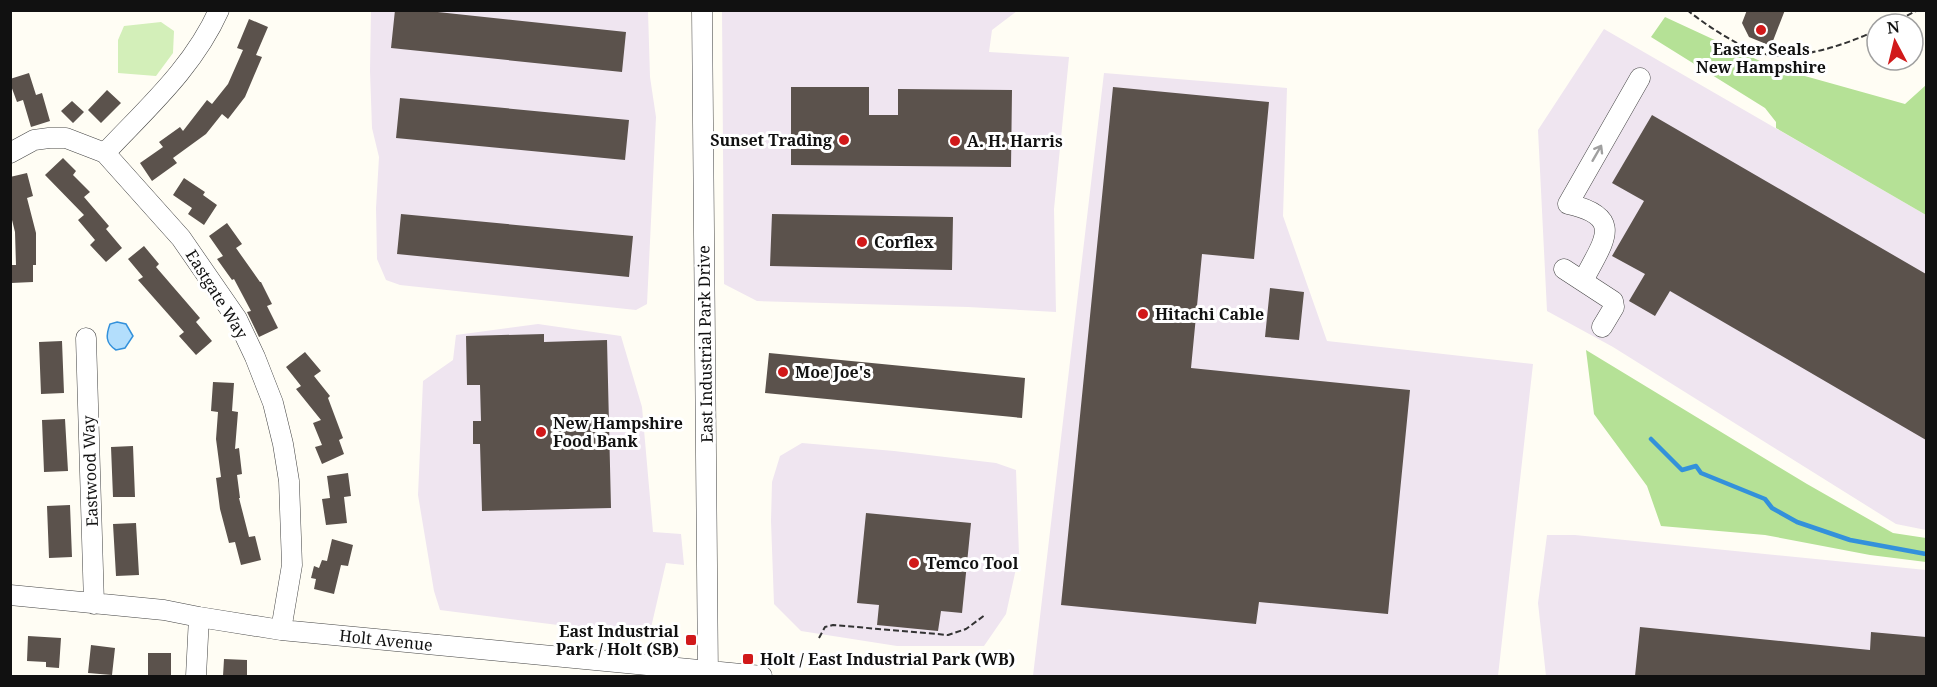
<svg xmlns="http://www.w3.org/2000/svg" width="1937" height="687" font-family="'Noto Serif',serif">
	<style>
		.industrial { fill: #efe5f0 }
		.green { fill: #d3efb9 }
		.forest { fill: #b5e196 }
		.water { fill: #b3defc; stroke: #3391db; stroke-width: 1.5 }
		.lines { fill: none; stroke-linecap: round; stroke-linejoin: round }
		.stream { stroke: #3391db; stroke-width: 4.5 }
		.building { fill: #5b524c }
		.minor-casing { stroke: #444; stroke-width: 21 }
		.path { stroke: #333; stroke-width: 2; stroke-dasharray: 6 3; stroke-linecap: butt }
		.minor { stroke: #fff; stroke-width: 20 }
		.oneway { stroke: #a0a0a0 }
		.poi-dot { fill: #d1191a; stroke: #fff; stroke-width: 2 }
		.labels { text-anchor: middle; stroke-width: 6; stroke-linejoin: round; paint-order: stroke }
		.poi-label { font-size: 16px; font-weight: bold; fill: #111; stroke: #fff; text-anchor: start }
		.street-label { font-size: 16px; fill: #111; stroke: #fff }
	</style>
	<rect width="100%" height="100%" fill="#fffdf4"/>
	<path class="industrial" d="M371 11H648L650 77 656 117 647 304 636 310 400 285 386 280 377 259 376 208 379 157 372 128 370 71Z
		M722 11H1017L992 30 989 52 1069 57 1054 209 1056 312 968 307 757 301 724 284Z
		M1604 29 1926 215V530L1896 524 1613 347 1547 311 1538 130Z
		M1104 73 1287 88 1283 216 1327 341 1533 364 1498 676H1033Z
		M538 324 621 336 642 407 653 532 681 534 684 565 666 563 650 632 558 625 440 610 434 591 418 495 423 381 453 360 456 335Z
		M802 443 894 451 996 463 1016 470 1019 555 1006 614 984 646H897L801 631 774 604 771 521 772 482 780 456Z
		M1547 535H1575L1926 570V676H1546L1538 603Z"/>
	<path class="green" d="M161 22 174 31 173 53 156 76 118 73V40L124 26Z"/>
	<path class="forest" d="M1665 17 1773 67 1905 104 1926 85V215L1776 128V122L1765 108 1651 37Z
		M1586 350 1807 484 1893 533 1926 538V562L1870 555 1765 535 1661 526 1647 486 1594 414Z"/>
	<path class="water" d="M117 322 126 324 133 336 125 348 116 350C105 343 106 335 110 324Z"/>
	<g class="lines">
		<path class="stream" d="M1651 439 1682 470 1696 466 1701 473 1765 499 1772 508 1797 522 1850 540 1926 554"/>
	</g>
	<path class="building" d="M395 10H419L626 32 622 72 391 48Z
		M1747 10H1785L1771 46 1749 37 1742 23Z
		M249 19 268 27 256 55 262 57 245 97 228 119 222 114 206 134 173 158 177 163 152 181 140 163 163 147 159 142 180 127 183 131 207 100 212 104 228 84 243 50 237 48Z
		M29 73 36 95 42 93 50 121 31 127 23 100 17 102 10 83V79Z
		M791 87H869V115H898V89L1012 90 1011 167 791 165Z
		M1113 87 1269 102 1254 259 1202 254 1191 368 1410 390 1388 614 1259 602 1256 624 1061 605Z
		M107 90 121 103 101 123 88 110Z
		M400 98 629 120 625 160 396 138Z
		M72 101 84 112 73 123 61 111Z
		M1652 115 1926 274V440L1670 291 1655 316 1629 301 1645 274 1612 256 1644 201 1612 183Z
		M63 158 76 171 73 175 90 192 84 197 109 226 106 229 122 248 106 262 90 245 95 240 78 220 84 215 45 175Z
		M27 173 33 196 27 198 36 233V265H33V282L11 283 10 265H16L15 232 10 212V177Z
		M184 178 205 192 203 195 217 205 204 225 188 214 192 208 173 195Z
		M401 214 633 236 629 277 397 254Z
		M772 214 953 217 952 270 770 266Z
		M227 223 242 244 236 248 260 282H261L272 304 267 306 278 328 259 337 247 312 251 311 234 279 232 280 217 259 223 256 209 236Z
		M144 246 159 264 156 267 200 318 196 322 212 341 196 355 179 336 184 332 138 280 143 277 128 259Z
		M1270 288 1304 292 1299 340 1265 337Z
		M544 334V342L607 340 611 508 482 511 480 444H473V421H481L480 385H467L466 336Z
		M62 341 64 393 41 394 39 342Z
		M305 352 321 371 314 376 330 396 328 398 343 438 339 440 344 454 322 464 315 447 322 445 313 423 321 420 296 389 301 386 286 367Z
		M769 353 1025 378 1022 418 765 393Z
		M213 382 234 383 232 411 238 412 235 449 239 448 242 474 237 475 240 498H239L249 537 255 536 261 560 241 565 235 542 229 543 220 509 216 478 221 477 216 439 218 412 211 411Z
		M65 419 68 471 44 472 42 420Z
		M133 446 135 497H113L111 447Z
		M348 473 351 496 344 497 347 523 326 525 322 499 330 498 327 476Z
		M70 505 72 557 49 558 47 506Z
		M866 513 971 523 962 613 941 611 938 631 877 625 879 605 857 603Z
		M136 523 139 575 116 576 113 524Z
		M332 539 353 545 348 566 341 565 334 594 314 589 316 579 311 578 314 566 319 568 322 560 327 561Z
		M1640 627 1870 650 1871 632 1926 637V676H1635Z
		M28 636 61 638 59 668 46 667V662L27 661Z
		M91 645 115 648 112 675 88 673Z
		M148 653H171V676H148Z
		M224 659 247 660V676H223Z"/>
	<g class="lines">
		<defs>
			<path id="minor" d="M702 10 708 676
				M10 153 34 140 49 138H66L105 153 181 238 237 319 255 357 273 403 283 444 289 481 292 565 281 630
				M105 153C147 108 193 68 219 10
				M1564 269 1613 301 1614 307 1602 327
				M1583 281C1602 243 1627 217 1568 204L1640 78
				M86 338 94 604
				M10 595 164 610 199 617 281 630 762 676
				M196 676 199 617"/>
		</defs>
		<use href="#minor" class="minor-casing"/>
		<path class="path" d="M1687 10C1706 25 1729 40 1751 50 1788 65 1843 46 1877 30
			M1891 24 1918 10
			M819 638 825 627 833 625 948 635 966 629 985 615"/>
		<use href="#minor" class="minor"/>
	</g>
	<defs><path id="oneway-shaft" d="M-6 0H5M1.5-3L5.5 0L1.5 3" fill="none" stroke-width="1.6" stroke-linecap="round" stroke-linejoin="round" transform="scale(1.5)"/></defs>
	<use class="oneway" href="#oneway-shaft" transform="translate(1597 153) rotate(-60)"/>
	<g class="poi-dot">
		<circle cx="1761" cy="30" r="6"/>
		<circle cx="844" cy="140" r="6"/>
		<circle cx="955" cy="141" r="6"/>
		<circle cx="862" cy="242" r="6"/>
		<circle cx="1143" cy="314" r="6"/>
		<circle cx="783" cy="372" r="6"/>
		<circle cx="541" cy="432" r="6"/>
		<circle cx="914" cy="563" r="6"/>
		<rect x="685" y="634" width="12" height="12" rx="3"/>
		<rect x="742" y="653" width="12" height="12" rx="3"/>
	</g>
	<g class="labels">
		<g class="poi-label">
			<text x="1761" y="55" text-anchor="middle">Easter Seals<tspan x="1761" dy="18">New Hampshire</tspan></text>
			<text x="832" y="146" text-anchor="end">Sunset Trading</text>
			<text x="967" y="147">A. H. Harris</text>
			<text x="874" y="248">Corflex</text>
			<text x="1155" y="320">Hitachi Cable</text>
			<text x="795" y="378">Moe Joe's</text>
			<text x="553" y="429">New Hampshire<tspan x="553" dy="18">Food Bank</tspan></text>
			<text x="926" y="569">Temco Tool</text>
			<text x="679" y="637" text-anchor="end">East Industrial<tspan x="679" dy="18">Park / Holt (SB)</tspan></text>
			<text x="760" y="665">Holt / East Industrial Park (WB)</text>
		</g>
		<g class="street-label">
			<text transform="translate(217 294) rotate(58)" y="6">Eastgate Way</text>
			<text transform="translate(705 344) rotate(-91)" y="6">East Industrial Park Drive</text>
			<text transform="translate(90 471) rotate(-92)" y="6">Eastwood Way</text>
			<text transform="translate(386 640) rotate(6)" y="6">Holt Avenue</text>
		</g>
	</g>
	<rect width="1937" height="687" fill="none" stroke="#111111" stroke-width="24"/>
	<g transform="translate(1895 42) rotate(353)"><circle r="28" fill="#ffffff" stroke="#a0a0a0" stroke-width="1.5"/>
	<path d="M0-4.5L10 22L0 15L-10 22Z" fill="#d1191a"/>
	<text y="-9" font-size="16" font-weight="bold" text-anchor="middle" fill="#111111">N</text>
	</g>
</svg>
